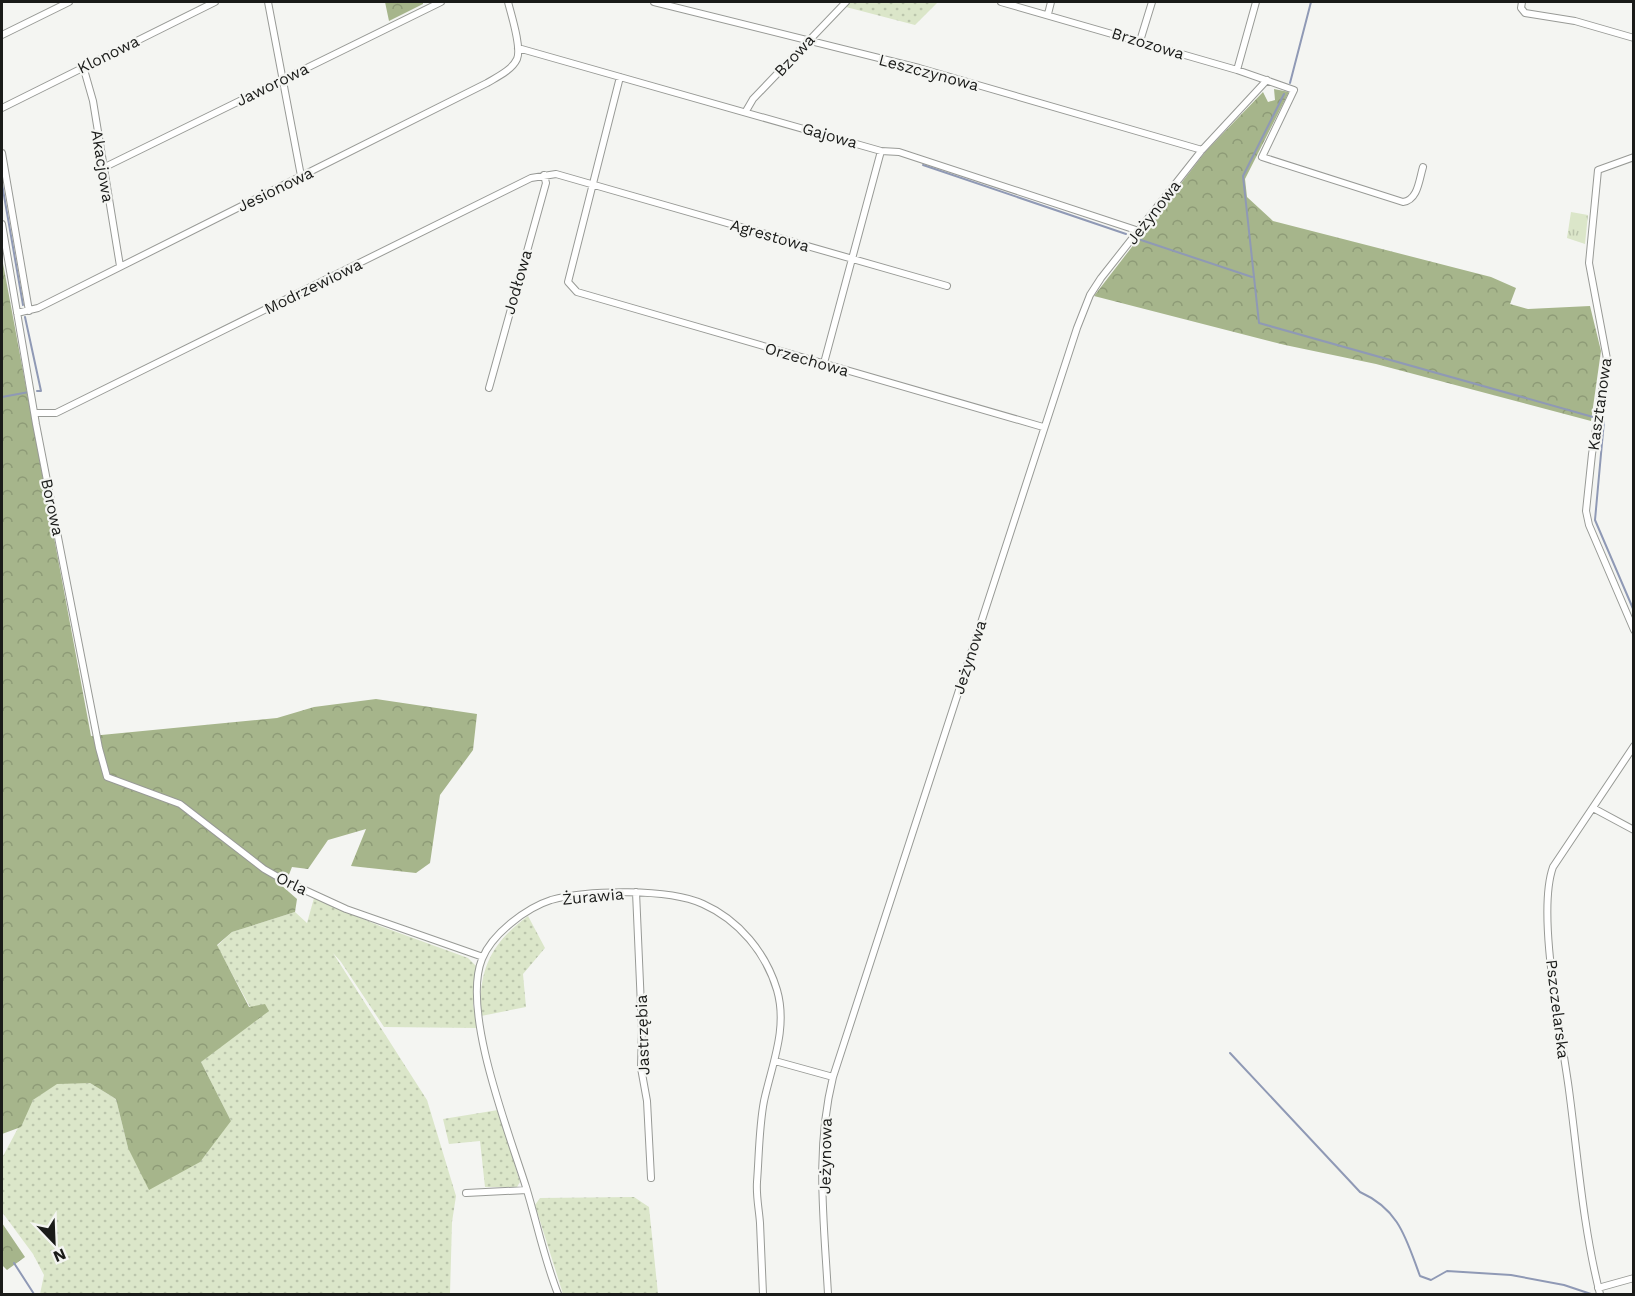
<svg xmlns="http://www.w3.org/2000/svg" width="1635" height="1296" font-family="'Work Sans',sans-serif">
	<style>
		.grass { fill: url(#grass-dots) }
		.forest { fill: url(#forest-crowns) }
		.park { fill: url(#park-tufts) }
		.lines { fill: none; stroke-linecap: round; stroke-linejoin: round }
		.stream { stroke: #8f99b5; stroke-width: 2 }
		.minor-casing { stroke: #989a96; stroke-width: 8 }
		.minor { stroke: #fff; stroke-width: 6 }
		.labels { text-anchor: middle; stroke-width: 4.5; stroke-linejoin: round; paint-order: stroke }
		.street-label { font-size: 16px; fill: #1a1b19; stroke: #f4f5f2 }
	</style>
	<defs>
		<pattern id="grass-dots" width="8" height="8" patternUnits="userSpaceOnUse" patternTransform="scale(1.5)"><rect width="8" height="8" fill="#dbe6c9"/><path d="M2 2h.1M6 6h.1" fill="none" stroke="#bbc5ac" stroke-width="1.8" stroke-linecap="round"/></pattern>
		<pattern id="forest-crowns" width="20" height="18" patternUnits="userSpaceOnUse" patternTransform="scale(1.5)"><rect width="20" height="18" fill="#a6b58b"/><path d="M2 6a3 3 0 1 1 6 0M12 15a3 3 0 1 1 6 0" fill="none" stroke="#8e9b77"/></pattern>
		<pattern id="park-tufts" width="24" height="20" patternUnits="userSpaceOnUse" patternTransform="scale(1.5)"><rect width="24" height="20" fill="#dbe6c9"/><path d="M3 7l-1-3M5 7V3M7 7l1-3M15 17l-1-3M17 17v-4M19 17l1-3" fill="none" stroke="#bbc5ac"/></pattern>
	</defs>
	<rect width="100%" height="100%" fill="#f4f5f2"/>
	<path class="grass" d="M851 2H938L915 25 846 7Z
		M314 898 380 926 468 958 476 966 473 1005 478 1028 384 1027 341 962 333 953 427 1100 456 1196 452 1222 450 1294H40L44 1275 33 1254 2 1212V1158L33 1100 57 1083H90L116 1099 128 1148 231 1121 201 1062 250 1007 217 946 232 932 295 912 307 923Z
		M528 916 545 948 523 974 526 1007 481 1016C478 970 491 943 528 916Z
		M498 1110 520 1182 517 1187H485L480 1141 449 1144 443 1119Z
		M634 1197 649 1207 658 1294H563L535 1205 540 1198Z"/>
	<path class="forest" d="M385 2H423V4L389 21Z
		M1274 89 1289 92 1245 179 1247 197 1273 221 1491 277 1516 288 1510 304 1528 309 1590 306 1601 351 1591 421 1376 364 1285 345 1094 296 1206 151 1263 92 1268 102 1275 100Z
		M2 258 91 736 277 718 314 707 376 699 477 714 473 750 440 795 430 863 416 873 351 866 366 829 328 840 308 869 292 867 288 877 273 878 297 899 295 912 232 932 217 945 249 1007 265 1004 269 1011 201 1062 231 1121 200 1162 149 1190 128 1148 116 1099 90 1083 57 1084 33 1100 21 1127 2 1134Z
		M2 1223 25 1257 7 1270 2 1265Z"/>
	<path class="park" d="M1571 212 1588 215 1585 244 1567 238Z"/>
	<g class="lines">
		<path class="stream" d="M1290 83 1311 2
			M1284 94 1243 176 1259 323 1593 417
			M923 165 1126 234
			M2 184 23 305
			M1141 240 1252 277
			M25 317 41 391H37
			M2 397 29 392
			M1604 421 1595 520 1634 611
			M1230 1053 1360 1192C1400 1210 1406 1239 1420 1276L1431 1280 1447 1271 1511 1275 1564 1285 1591 1294
			M14 1263 34 1294"/>
		<defs>
			<path id="minor" d="M268 2 301 176
				M654 2 919 68 1202 150
				M1001 2 1237 70 1294 90 1262 157 1403 202C1418 200 1419 180 1423 167
				M1522 2 1521 8 1525 13 1575 21 1634 38
				M1048 14 1051 2
				M2 35 69 2
				M1140 41 1152 2
				M518 48 881 151 899 152 1139 231
				M83 66 93 101 120 266
				M1237 70 1256 2
				M620 77 568 282 577 292 1043 427
				M2 108 215 2
				M746 111 753 99 846 2
				M2 153 29 311
				M1634 157 1598 170 1589 263 1607 359 1592 454 1586 511 1589 525 1634 630
				M103 168 441 2
				M2 224 36 424 99 748 107 777 180 804 264 869 285 881 346 909 483 957
				M17 313 38 308 487 83C497 77 512 70 517 59 522 48 511 14 508 2
				M824 363 881 151
				M489 388 546 183 544 175
				M35 413H56L531 178 556 174 947 286
				M1593 808 1634 830
				M636 892 642 1029 641 1068 647 1101 651 1178
				M775 1061 833 1077
				M466 1193 527 1190
				M1598 1288 1634 1278
				M558 1294C544 1259 537 1223 526 1187 509 1133 461 1011 482 959 492 934 526 908 551 900 588 890 668 888 703 904 739 920 766 953 777 990 788 1028 772 1064 764 1101 759 1127 759 1156 757 1182 756 1196 759 1209 760 1223 761 1247 762 1271 763 1294
				M828 1294C824 1221 815 1150 833 1077L1077 328 1090 295 1101 278 1202 150 1267 80
				M1600 1294C1583 1228 1578 1158 1569 1090 1562 1036 1536 915 1553 867L1634 746"/>
		</defs>
		<use href="#minor" class="minor-casing"/>
		<use href="#minor" class="minor"/>
	</g>
	<g class="labels">
		<g class="street-label">
			<text transform="translate(1148 43) rotate(17)" y="6">Brzozowa</text>
			<text transform="translate(108 54) rotate(-26)" y="6">Klonowa</text>
			<text transform="translate(794 55) rotate(-47)" y="6">Bzowa</text>
			<text transform="translate(929 72) rotate(15)" y="6">Leszczynowa</text>
			<text transform="translate(272 84) rotate(-26)" y="6">Jaworowa</text>
			<text transform="translate(830 135) rotate(16)" y="6">Gajowa</text>
			<text transform="translate(103 166) rotate(81)" y="6">Akacjowa</text>
			<text transform="translate(275 189) rotate(-26)" y="6">Jesionowa</text>
			<text transform="translate(1153 212) rotate(-52)" y="6">Jeżynowa</text>
			<text transform="translate(770 235) rotate(16)" y="6">Agrestowa</text>
			<text transform="translate(517 282) rotate(-74)" y="6">Jodłowa</text>
			<text transform="translate(313 286) rotate(-26)" y="6">Modrzewiowa</text>
			<text transform="translate(807 359) rotate(16)" y="6">Orzechowa</text>
			<text transform="translate(1599 404) rotate(-82)" y="6">Kasztanowa</text>
			<text transform="translate(53 507) rotate(78)" y="6">Borowa</text>
			<text transform="translate(969 657) rotate(-72)" y="6">Jeżynowa</text>
			<text transform="translate(292 883) rotate(26)" y="6">Orla</text>
			<text transform="translate(593 896) rotate(-5)" y="6">Żurawia</text>
			<text transform="translate(1558 1009) rotate(83)" y="6">Pszczelarska</text>
			<text transform="translate(642 1035) rotate(-92)" y="6">Jastrzębia</text>
			<text transform="translate(825 1156) rotate(-89)" y="6">Jeżynowa</text>
		</g>
	</g>
	<rect width="1635" height="1296" fill="none" stroke="#1a1b19" stroke-width="6"/>
	<g transform="translate(54 1242) rotate(157)" stroke="#f4f5f2" stroke-width="4.5" paint-order="stroke">
	<path d="M0-4.5L10 22L0 15L-10 22Z" fill="#1a1b19"/>
	<text y="-9" font-size="16" font-weight="bold" text-anchor="middle" fill="#1a1b19">N</text>
	</g>
</svg>
